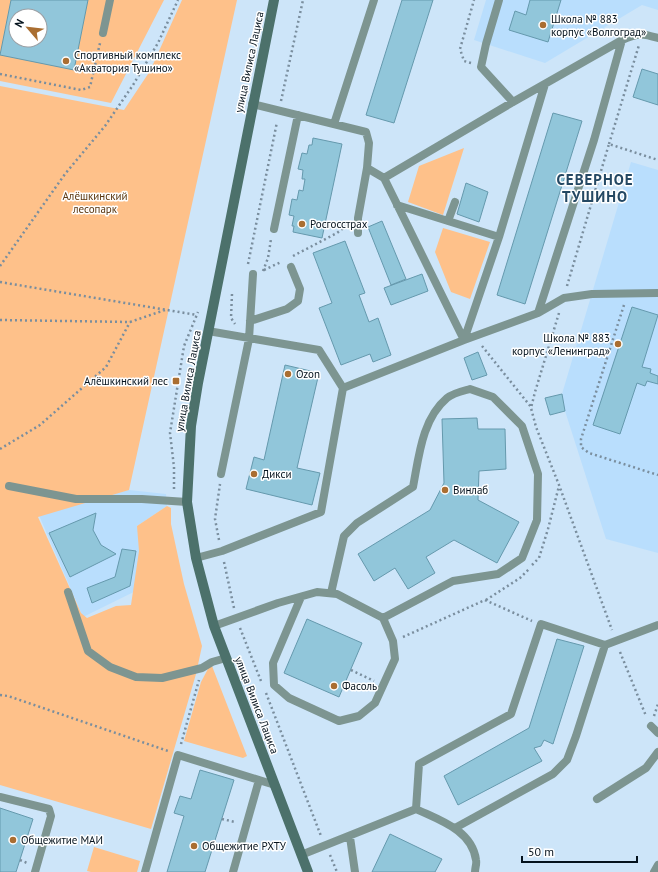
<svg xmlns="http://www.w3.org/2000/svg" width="658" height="872" font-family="'PT Sans',sans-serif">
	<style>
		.built { fill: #b9defd }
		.green { fill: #fec18a; fill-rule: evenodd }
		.building { fill: #91c6da; stroke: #6599ad; fill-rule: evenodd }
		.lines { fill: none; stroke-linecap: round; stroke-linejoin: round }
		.path { stroke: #7a8e9e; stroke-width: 2.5; stroke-dasharray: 2 3; stroke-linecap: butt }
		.service { stroke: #7d9591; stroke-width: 8 }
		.secondary { stroke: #4c716b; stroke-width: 10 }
		.poi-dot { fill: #aa6e31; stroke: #fff; stroke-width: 1.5 }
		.labels { text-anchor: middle; stroke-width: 3; stroke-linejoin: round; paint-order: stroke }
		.poi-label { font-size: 11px; fill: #04121d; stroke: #fff; text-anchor: start }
		.street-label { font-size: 11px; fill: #04121d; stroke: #fff }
		.park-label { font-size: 11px; fill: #5a360f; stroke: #fff }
		.district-label { font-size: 15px; font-weight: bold; letter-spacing: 1px; fill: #244863; stroke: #fff }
	</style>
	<rect width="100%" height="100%" fill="#cde5f9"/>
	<path class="built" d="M486 0H658V10L642 5 545 63 474 40Z
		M631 162 658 170V553L606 539 565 411 562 394Z
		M129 490 166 494 167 506 137 526 154 582 83 617 38 513Z"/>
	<path class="green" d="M0 0H164L111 103 0 81ZM16 16H40V40H16Z
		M182 0H237L129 490 38 517 81 613 87 618 116 606 131 605 139 551 137 526 167 506 171 508V524L184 584 202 646 196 674 151 829 0 785V86L124 110 150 71Z
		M464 148 443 215 408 202 419 166Z
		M443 228 490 242 470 299 451 292 435 252Z
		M212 666 247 756 243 758 184 741 201 682 209 667Z
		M94 847 140 861 137 872H91L87 871Z"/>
	<path class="building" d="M11 0H88L74 70 0 55ZM16 16H40V40H16Z
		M402 0H433L394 123 366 115Z
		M530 0H561L548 42 509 30 515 11 526 15Z
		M642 69 658 74V105L633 97Z
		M553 113 582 121 525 304 497 295Z
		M313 138 342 144 322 238 293 232 294 226H292L294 216 289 215 292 199 297 200 299 190 303 191 305 179H302L303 170 298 169 302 153 307 154 309 145H312Z
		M466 183 488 192 479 222 457 214Z
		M382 221 406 279 391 285 368 227Z
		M345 241 365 293 359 295 369 322 378 318 391 355 373 362 370 354 341 365 319 308 332 303 313 253Z
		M422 274 428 291 391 305 384 288Z
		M632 307 658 315 642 367 651 369 650 373 658 376V384L647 381 645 386 637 383 620 434 593 425Z
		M478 352 487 375 472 380 464 358Z
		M285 365 319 373 297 468 320 473 312 505 246 489 254 457 264 460Z
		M562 394 565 411 550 415 545 398Z
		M477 418 478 429H505L506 469 479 471 478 500 519 522 497 563 454 540 426 557 435 573 408 589 395 568 374 581 358 554 430 510 444 483 442 419Z
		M96 513 93 530 101 545 116 554 70 577 49 533Z
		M122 549 136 551 130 586 92 603 87 588 115 577Z
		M307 619 362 643 339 697 284 673Z
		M557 639 584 646 553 744 544 740 541 746 534 748 542 761 458 805 444 776 529 728Z
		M200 770 234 780 205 872H167L184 816 174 813 180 796 191 799Z
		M0 808 33 819 16 872H0Z
		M390 834 442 859 435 872H372Z"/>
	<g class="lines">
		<path class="path" d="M471 63 464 61 460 49 474 0
			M0 74 81 90 90 87 100 43
			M281 101 303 0
			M609 144 639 45
			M293 256 337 233 346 226
			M248 264 277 122
			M0 266 65 174 105 126 133 85 158 43 178 0
			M264 270 281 262
			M263 271 268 258 271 239
			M0 282 197 315
			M567 286 609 144 658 160
			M232 294 231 318 235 324
			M624 305 581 439V447L589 453 658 475
			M559 313 535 392 531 408 536 427 559 485 612 630
			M0 320 130 322 165 310
			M482 346 531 407
			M0 449 40 425 106 367 130 322
			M174 489V467L170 433 184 346 198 312
			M219 540 215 519 220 484
			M224 562 234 608
			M532 565 539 558 548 529 559 486
			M486 600 520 578 529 569
			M240 628 261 681
			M403 637 485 600 532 621
			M620 652 646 716
			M351 670 374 681
			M266 693 321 836
			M0 695 8 696 168 751
			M654 716 658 704
			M181 744 199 680
			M222 819 235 822
			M330 855 337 872
			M20 860 27 863"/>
		<path class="service" d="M499 0 486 44 481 67 513 102
			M103 33 110 0
			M252 104 366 132 369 143 367 168 384 178 513 102 622 40C638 33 641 33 658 38
			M334 124 374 0
			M384 178 464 340 538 313 594 140 622 40
			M397 205 499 237
			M448 221 455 202
			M274 229 298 115
			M358 233V218L367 168
			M538 313 564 298 592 294 658 293
			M250 321 287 309 298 301 300 289 291 267
			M208 331 319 350 343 388 464 340 499 237 545 84
			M221 474 249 339 253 274
			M9 486 76 499H142L187 502
			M196 558 222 551 321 512 343 388
			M68 592 88 651 110 667 136 677 162 678 202 668 212 662 226 658
			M331 593 344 536 357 523 413 487C419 456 422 419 447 398 453 393 463 391 470 389L493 397 522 426 538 474 537 520 522 558 498 574 453 581 383 618
			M214 626 278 603 317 592 337 594 383 618 393 641 395 659 375 703 359 716 339 721 289 698 274 685 273 663 301 597
			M651 726 658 733
			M0 797 49 809 51 816 35 872
			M597 799 646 768 658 752
			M416 809C439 820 472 830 476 860 477 863 475 868 475 872
			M455 828 553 774 567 760 576 736 605 645 658 625
			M350 837 355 872
			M301 855 416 809 419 764 511 714 541 624 605 645
			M145 872 178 755 275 785
			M233 872 259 780
			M654 872 658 865"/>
		<path class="secondary" d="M274 0 198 383 191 426 187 502 196 558 214 626 308 872"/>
	</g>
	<g class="poi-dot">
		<circle cx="543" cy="25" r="4"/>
		<circle cx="66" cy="61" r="4"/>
		<circle cx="302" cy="224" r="4"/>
		<circle cx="618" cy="344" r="4"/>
		<circle cx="288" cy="374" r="4"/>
		<rect x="172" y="377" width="8" height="8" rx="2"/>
		<circle cx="254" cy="474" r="4"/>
		<circle cx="445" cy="490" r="4"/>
		<circle cx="334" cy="686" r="4"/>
		<circle cx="13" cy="840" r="4"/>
		<circle cx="194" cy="846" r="4"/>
	</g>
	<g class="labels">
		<g class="poi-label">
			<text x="551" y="23">Школа № 883<tspan x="551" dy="13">корпус «Волгоград»</tspan></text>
			<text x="74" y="59">Спортивный комплекс<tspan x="74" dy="13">«Акватория Тушино»</tspan></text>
			<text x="310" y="228">Росгосстрах</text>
			<text x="610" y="342" text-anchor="end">Школа № 883<tspan x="610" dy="13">корпус «Ленинград»</tspan></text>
			<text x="296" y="378">Ozon</text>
			<text x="168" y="385" text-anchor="end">Алёшкинский лес</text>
			<text x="262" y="478">Дикси</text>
			<text x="453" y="494">Винлаб</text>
			<text x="342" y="690">Фасоль</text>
			<text x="21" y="844">Общежитие МАИ</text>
			<text x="202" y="850">Общежитие РХТУ</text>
		</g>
		<g class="street-label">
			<text transform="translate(249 62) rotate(-78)" y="4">улица Вилиса Лациса</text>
			<text transform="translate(188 381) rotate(-80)" y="4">улица Вилиса Лациса</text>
			<text transform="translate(257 705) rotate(69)" y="4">улица Вилиса Лациса</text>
		</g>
		<g class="park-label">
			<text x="95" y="200">Алёшкинский<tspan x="95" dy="13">лесопарк</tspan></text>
		</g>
		<g class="district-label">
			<text x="595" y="185">СЕВЕРНОЕ<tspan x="595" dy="17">ТУШИНО</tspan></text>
		</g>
	</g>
	<g transform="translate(28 28) rotate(298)"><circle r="19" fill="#ffffff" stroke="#9ba0a5"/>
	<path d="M0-3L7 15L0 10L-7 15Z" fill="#aa6e31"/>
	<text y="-6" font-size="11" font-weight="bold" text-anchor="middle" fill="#04121d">N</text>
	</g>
	<path d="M522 856v6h115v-6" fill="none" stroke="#04121d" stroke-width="2"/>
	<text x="528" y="856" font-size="12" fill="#04121d" stroke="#ffffff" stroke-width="3" paint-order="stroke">50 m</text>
</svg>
